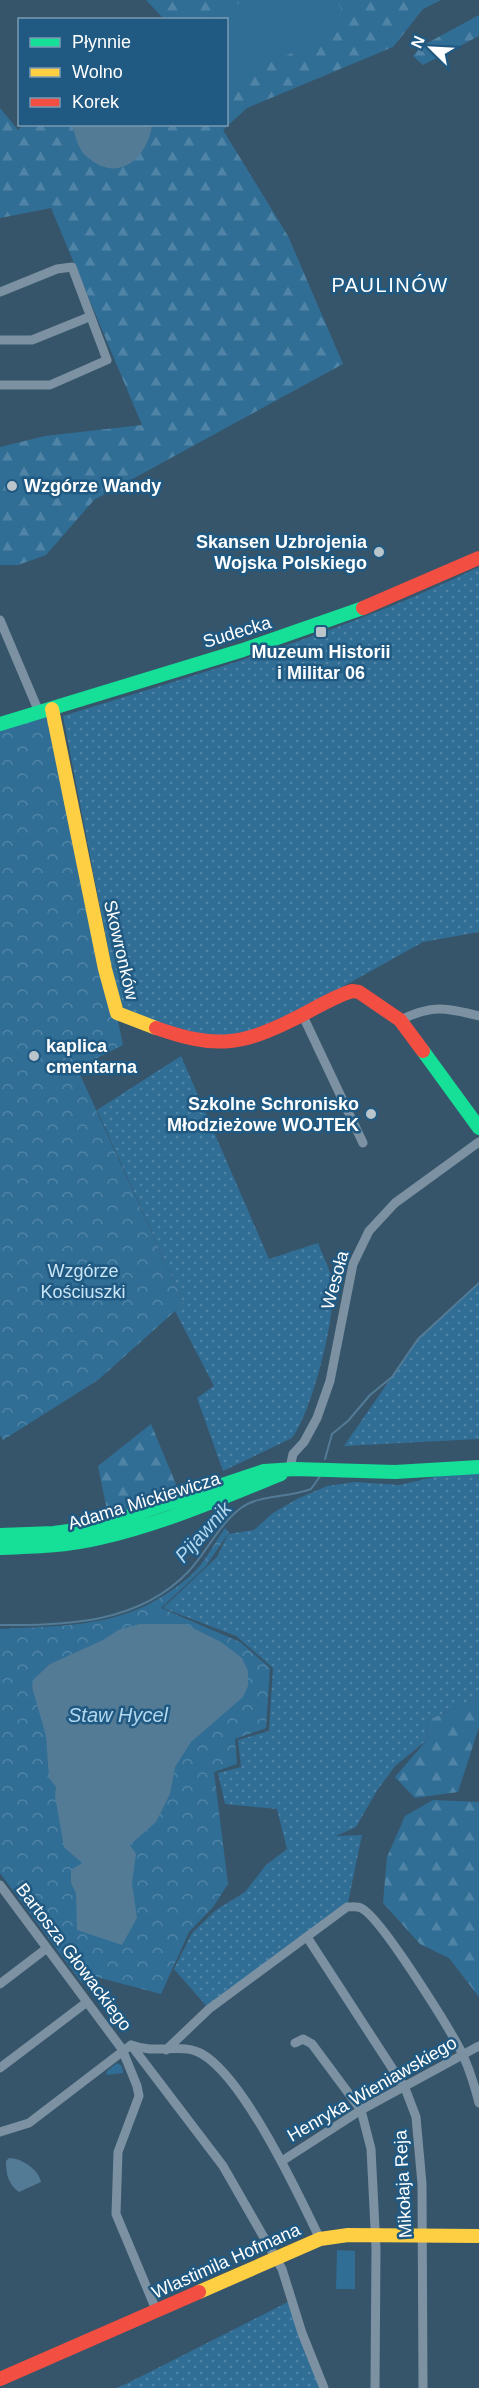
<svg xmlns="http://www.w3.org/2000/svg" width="479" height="2388" font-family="Arial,sans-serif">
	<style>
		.grass { fill: url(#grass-tufts) }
		.forest { fill: url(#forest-firs) }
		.park { fill: url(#park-crowns) }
		.garden { fill: url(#garden-dots) }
		.pitch { fill: #316e96 }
		.water { fill: #537b96 }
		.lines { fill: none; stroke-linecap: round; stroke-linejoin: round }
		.stream { stroke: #537b96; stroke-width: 2 }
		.street { stroke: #7c91a1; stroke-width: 9 }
		.fast { stroke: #16e098; stroke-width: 14 }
		.slow { stroke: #ffcf43; stroke-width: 14 }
		.jam { stroke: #f24e42; stroke-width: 14 }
		.poi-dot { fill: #b9c4cb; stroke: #205981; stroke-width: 2 }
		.labels { text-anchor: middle; stroke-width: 5; stroke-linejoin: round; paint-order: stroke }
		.poi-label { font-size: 18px; font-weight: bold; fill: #fff; stroke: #205981; text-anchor: start }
		.street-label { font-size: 18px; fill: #fff; stroke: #205981 }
		.park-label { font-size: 18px; fill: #cae5f6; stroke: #205981 }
		.neighbourhood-label { font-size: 20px; letter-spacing: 1.5px; fill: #fff; stroke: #205981 }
		.water-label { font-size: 20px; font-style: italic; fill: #b1d7ef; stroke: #205981 }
	</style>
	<defs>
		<pattern id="grass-tufts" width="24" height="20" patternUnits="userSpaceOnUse" patternTransform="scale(1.5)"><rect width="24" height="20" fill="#316e96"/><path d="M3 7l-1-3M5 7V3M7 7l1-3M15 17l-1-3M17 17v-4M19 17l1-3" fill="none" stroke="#5084a6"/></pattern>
		<pattern id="forest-firs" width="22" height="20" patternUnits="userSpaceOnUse" patternTransform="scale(1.5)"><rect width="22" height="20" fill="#316e96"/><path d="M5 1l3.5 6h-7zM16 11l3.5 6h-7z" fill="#5084a6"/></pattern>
		<pattern id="park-crowns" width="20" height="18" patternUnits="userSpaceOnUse" patternTransform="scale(1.5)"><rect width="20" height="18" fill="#316e96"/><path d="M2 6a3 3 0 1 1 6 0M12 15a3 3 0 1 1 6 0" fill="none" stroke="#5084a6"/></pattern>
		<pattern id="garden-dots" width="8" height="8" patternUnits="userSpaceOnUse" patternTransform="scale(1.5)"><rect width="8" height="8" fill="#316e96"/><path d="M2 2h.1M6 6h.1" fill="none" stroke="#5084a6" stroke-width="1.8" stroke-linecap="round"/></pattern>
	</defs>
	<rect width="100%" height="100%" fill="#36556b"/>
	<path class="grass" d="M117 2063 122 2066 123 2073 106 2075 107 2071Z"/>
	<path class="forest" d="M146 0H441L423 9 393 47 247 108 223 130 288 236 343 364 94 500 46 555 18 565H0V447L45 436 142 425 51 208 0 218V108L18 130 23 125H72L84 154 150 134 152 125 226 124V20L164 19Z
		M479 15V36L423 65 413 56 422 46Z
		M151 1424 180 1494C153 1495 133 1508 108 1515L98 1466Z
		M479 1697V1727L458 1792 415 1798 395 1777 427 1740 426 1721Z
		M433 1800 479 1802V1997L449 1958 420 1944 383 1903 387 1857 405 1816Z"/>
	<path class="park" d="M52 709 123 1045 77 1068 184 1303 98 1380 3 1440 0 1435V724Z
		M225 1528 229 1532 206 1566 161 1608 240 1642 270 1668 266 1728 235 1739 237 1764 214 1772 228 1884 213 1907 189 1932 161 1994 93 1976 82 1983 0 1873V1629C73 1625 131 1628 190 1576 204 1564 214 1544 225 1528Z"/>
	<path class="garden" d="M479 567V932L423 942 299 1011 244 1033 219 1039 192 1034 135 1016 123 1008 113 974 63 716C204 672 346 632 479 567Z
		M181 1056 269 1259 318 1243C323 1257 334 1276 333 1291 333 1326 312 1411 292 1438L223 1471 197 1398 214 1386 175 1311 184 1303 97 1110Z
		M479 1283V1439L344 1446 418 1339Z
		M479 1467V1697L426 1721 427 1740 395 1766 376 1792 356 1827 336 1836 362 1835 347 1907 209 2009 174 1969 192 1933 216 1910 245 1892 266 1865 287 1849 277 1809 225 1804 218 1773 241 1767 238 1740 269 1731 273 1668 236 1636 163 1608 217 1557 228 1534 254 1530 273 1513 297 1499 327 1486 356 1482 399 1485Z
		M292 2300 324 2388H116L126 2384Z"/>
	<path class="pitch" d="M246 0H337L349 27 237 78 227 55 226 20 210 19 209 17Z
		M337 2250 355 2251V2289H336Z"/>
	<path class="water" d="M72 125H152C147 160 116 185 85 155 78 149 75 134 72 125Z
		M140 1624H185L221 1642 242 1658 248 1671V1686L243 1697 191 1742 175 1767 170 1794 156 1822 130 1845 136 1854 132 1883 137 1918 122 1945 77 1930 76 1893 71 1883V1870L82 1863 64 1847 55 1796 56 1787 49 1778 46 1736 32 1687 34 1679 50 1664 103 1640 118 1630Z
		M9 2158C22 2158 39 2170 41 2182L19 2192C8 2184 6 2174 6 2161Z"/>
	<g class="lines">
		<path class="stream" d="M325 1459 332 1434 348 1421 370 1395 392 1377 418 1339 479 1283
			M0 1625C66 1626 139 1623 188 1572 207 1552 219 1524 241 1508 260 1494 289 1498 311 1489L321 1475"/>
		<path class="street" d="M0 292 57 269 72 267 107 360 50 385H0
			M0 340H32L89 317
			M0 620 39 712
			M302 1014 363 1143
			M400 1020C432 1005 445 1007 479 1016
			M295 1469 291 1463 293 1454 304 1442 317 1418 330 1381 353 1264 369 1231 395 1203 479 1142
			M0 1885 122 2049 137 2086 139 2096 118 2152 116 2214 157 2312
			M307 1937 405 2088 416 2117 422 2184 423 2388
			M0 1984 47 1948
			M295 2043 303 2039 312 2044 361 2110 371 2149 376 2248 375 2388
			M131 2045 223 2166 282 2269 302 2333 324 2388
			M166 2050 209 2009 347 1907C352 1907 357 1906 361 1908 381 1917 451 2031 463 2055 470 2071 475 2087 479 2103
			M0 2068 87 2002
			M0 2132 29 2123 131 2045C158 2055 181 2042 202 2054 244 2078 298 2193 320 2239
			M282 2161 361 2110 479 2046"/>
		<path class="fast" d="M0 724 243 650 363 608
			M423 1051 479 1128
			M0 1535 54 1533 97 1527 264 1471 295 1469 395 1472 479 1467
			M0 1548C34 1547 67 1546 100 1538 162 1524 222 1498 281 1474"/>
		<path class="slow" d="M52 709 105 969 117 1013 156 1028
			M199 2292 320 2239 348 2235 479 2236"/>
		<path class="jam" d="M363 608 479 558
			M156 1028C216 1049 241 1046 298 1017 316 1008 333 997 352 991L359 992 400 1020 423 1051
			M0 2379 199 2292"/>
	</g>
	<g class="poi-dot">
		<circle cx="12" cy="486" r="6"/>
		<circle cx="379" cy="552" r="6"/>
		<rect x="315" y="626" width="12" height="12" rx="3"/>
		<circle cx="34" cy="1056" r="6"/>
		<circle cx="371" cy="1114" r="6"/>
	</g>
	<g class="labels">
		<g class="poi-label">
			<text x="24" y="492">Wzgórze Wandy</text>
			<text x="367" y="548" text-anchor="end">Skansen Uzbrojenia<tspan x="367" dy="21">Wojska Polskiego</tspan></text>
			<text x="321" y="658" text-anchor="middle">Muzeum Historii<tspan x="321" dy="21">i Militar 06</tspan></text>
			<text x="46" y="1052">kaplica<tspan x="46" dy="21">cmentarna</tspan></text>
			<text x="359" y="1110" text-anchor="end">Szkolne Schronisko<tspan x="359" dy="21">Młodzieżowe WOJTEK</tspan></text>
		</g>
		<g class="street-label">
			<text transform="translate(237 632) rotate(-17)" y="6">Sudecka</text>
			<text transform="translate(121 950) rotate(77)" y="6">Skowronków</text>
			<text transform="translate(335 1280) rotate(-75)" y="6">Wesoła</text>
			<text transform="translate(144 1501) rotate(-17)" y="6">Adama Mickiewicza</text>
			<text transform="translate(74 1957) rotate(53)" y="6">Bartosza Głowackiego</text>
			<text transform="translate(372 2089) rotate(-30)" y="6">Henryka Wieniawskiego</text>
			<text transform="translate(403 2184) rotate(-93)" y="6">Mikołaja Reja</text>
			<text transform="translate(226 2261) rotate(-24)" y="6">Wlastimila Hofmana</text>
		</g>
		<g class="park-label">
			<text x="83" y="1277">Wzgórze<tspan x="83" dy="21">Kościuszki</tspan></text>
		</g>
		<g class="neighbourhood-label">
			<text x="390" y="292">PAULINÓW</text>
		</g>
		<g class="water-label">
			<text transform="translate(203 1532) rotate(-48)" y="7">Pijawnik</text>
			<text x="118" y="1722">Staw Hycel</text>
		</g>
	</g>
	<rect x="18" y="18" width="210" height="108" fill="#205981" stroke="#799bb3" stroke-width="1.5"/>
	<rect x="30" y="38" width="30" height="9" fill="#16e098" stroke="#799bb3" stroke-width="1.5"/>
	<text x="72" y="48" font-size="18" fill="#ffffff">Płynnie</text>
	<rect x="30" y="68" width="30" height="9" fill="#ffcf43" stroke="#799bb3" stroke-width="1.5"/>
	<text x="72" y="78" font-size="18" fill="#ffffff">Wolno</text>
	<rect x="30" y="98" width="30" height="9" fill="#f24e42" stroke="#799bb3" stroke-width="1.5"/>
	<text x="72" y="108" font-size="18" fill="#ffffff">Korek</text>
	<g transform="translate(431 48) rotate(294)" stroke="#205981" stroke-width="4.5" paint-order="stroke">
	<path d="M0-4.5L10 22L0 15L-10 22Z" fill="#ffffff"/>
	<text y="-9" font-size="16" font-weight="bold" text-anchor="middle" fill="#ffffff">N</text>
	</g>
</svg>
